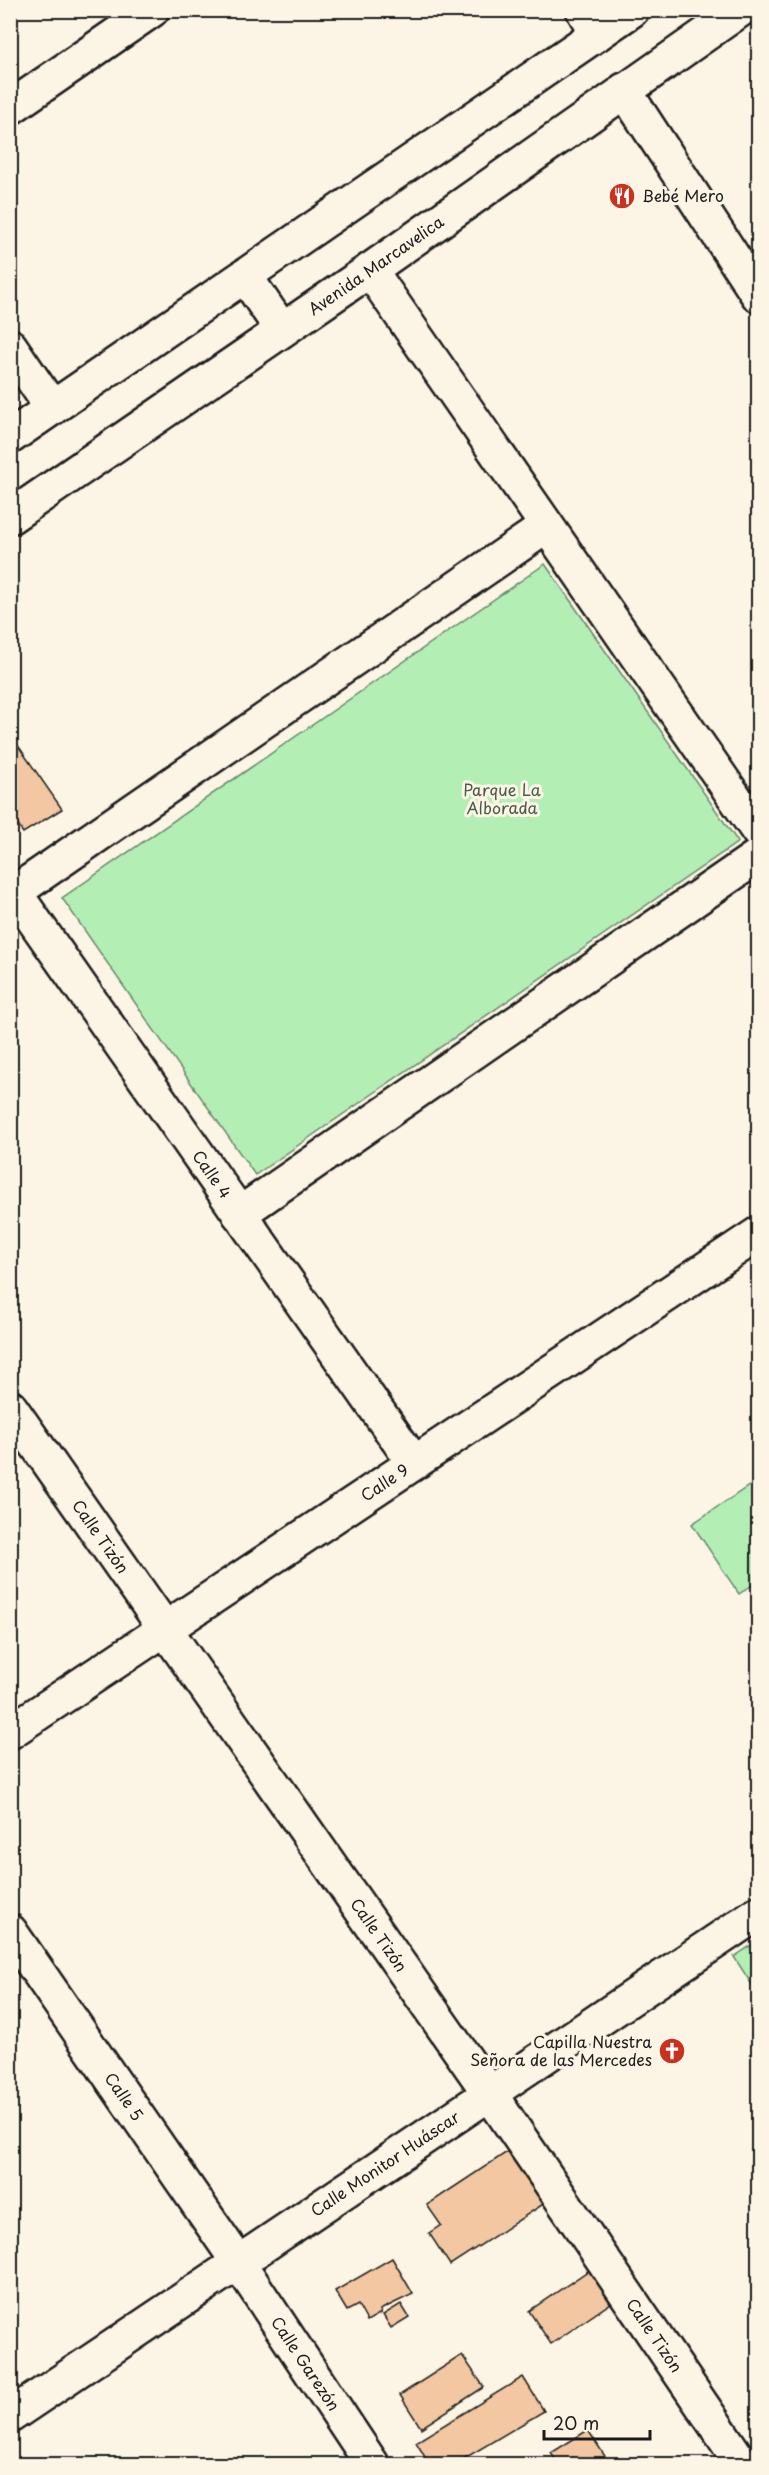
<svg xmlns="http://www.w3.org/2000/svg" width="769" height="2475" font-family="'Playpen Sans',sans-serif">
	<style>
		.green { fill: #b3efb4; stroke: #688668; stroke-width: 1.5 }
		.building { fill: #f2c7a2; stroke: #1c1c1c; stroke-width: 1.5 }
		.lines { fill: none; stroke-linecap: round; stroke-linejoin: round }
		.minor-casing { stroke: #1c1c1c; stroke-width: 38 }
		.minor { stroke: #fcf5e5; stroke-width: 33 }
		.labels { text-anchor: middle; stroke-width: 6; stroke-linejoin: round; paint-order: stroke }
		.poi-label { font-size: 16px; fill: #1c1c1c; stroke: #fcf5e5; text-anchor: start }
		.street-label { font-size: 16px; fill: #1c1c1c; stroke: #fcf5e5 }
		.park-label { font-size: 16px; fill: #495b4a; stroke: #fcf5e5 }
	</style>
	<rect width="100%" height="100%" fill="#fcf5e5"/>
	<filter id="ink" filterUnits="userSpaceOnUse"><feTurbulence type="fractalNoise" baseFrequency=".0167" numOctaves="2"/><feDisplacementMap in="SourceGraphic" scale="12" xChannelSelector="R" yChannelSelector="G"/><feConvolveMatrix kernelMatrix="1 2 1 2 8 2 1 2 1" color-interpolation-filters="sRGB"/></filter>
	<g filter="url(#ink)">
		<path class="green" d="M545 564 738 842 255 1175 62 898Z
			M758 1480V1581L739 1594 692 1524Z
			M758 1941V1994L734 1957Z"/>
		<path class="building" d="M10 734 62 809 23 833 10 813Z
			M510 2150 545 2203 450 2265 429 2233 441 2225 427 2205Z
			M392 2258 413 2294 380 2310 381 2313 367 2321 358 2305 347 2311 335 2291Z
			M601 2262 624 2294 551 2344 529 2311Z
			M401 2304 409 2317 391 2328 383 2315Z
			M462 2355 484 2387 421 2428 400 2395Z
			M523 2377 544 2411 455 2464H443L441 2461 429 2464 416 2442Z
			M588 2430 610 2464H558L551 2453Z"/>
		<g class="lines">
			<defs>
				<g id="minor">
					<path d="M583 10 597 34"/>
					<path d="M624 90 758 295"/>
					<path d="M10 108 152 10"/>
					<path d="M370 270 758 831"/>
					<path d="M245 276 282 330"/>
					<path d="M10 346 52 408"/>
					<path d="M10 437 632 10"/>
					<path id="s1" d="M10 517 370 270 740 10"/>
					<path id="s2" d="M10 886 414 1463"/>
					<path d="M15 892 547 526"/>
					<path d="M239 1214 758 856"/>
					<path id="s3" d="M10 1407 490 2094 742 2464"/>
					<path id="s4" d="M10 1732 758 1234"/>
					<path id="s5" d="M10 1931 238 2262 372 2464"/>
					<path id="s6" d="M10 2416 758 1913"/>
				</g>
			</defs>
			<use href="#minor" class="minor-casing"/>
			<use href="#minor" class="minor"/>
		</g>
	</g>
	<defs>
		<symbol id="restaurant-disc" viewBox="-11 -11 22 22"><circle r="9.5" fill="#c8321e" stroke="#fcf5e5"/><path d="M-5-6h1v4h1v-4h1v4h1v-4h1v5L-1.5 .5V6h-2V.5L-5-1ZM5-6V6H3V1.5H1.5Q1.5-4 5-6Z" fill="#fff"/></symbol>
		<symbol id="church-disc" viewBox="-11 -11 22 22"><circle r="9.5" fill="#c8321e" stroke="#fcf5e5"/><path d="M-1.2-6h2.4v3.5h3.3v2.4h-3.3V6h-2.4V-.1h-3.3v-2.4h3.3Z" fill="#fff"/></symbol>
	</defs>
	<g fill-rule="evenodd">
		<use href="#restaurant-disc" x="607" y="181" width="30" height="30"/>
		<use href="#church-disc" x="657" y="2036" width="30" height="30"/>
	</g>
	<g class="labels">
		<g class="poi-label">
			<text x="642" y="202">Bebé Mero</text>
			<text x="652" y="2048" text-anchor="end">Capilla Nuestra<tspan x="652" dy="18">Señora de las Mercedes</tspan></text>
		</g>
		<g class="street-label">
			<text dy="6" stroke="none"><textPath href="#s1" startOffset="444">Avenida Marcavelica</textPath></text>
			<text dy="6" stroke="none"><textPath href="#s2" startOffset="352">Calle 4</textPath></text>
			<text dy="6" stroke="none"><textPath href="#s4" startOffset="450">Calle 9</textPath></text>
			<text dy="6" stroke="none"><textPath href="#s3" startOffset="158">Calle Tizón</textPath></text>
			<text dy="6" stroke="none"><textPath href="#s3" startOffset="644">Calle Tizón</textPath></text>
			<text dy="6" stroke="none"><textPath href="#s5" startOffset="201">Calle 5</textPath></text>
			<text dy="6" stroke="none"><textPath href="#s6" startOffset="452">Calle Monitor Huáscar</textPath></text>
			<text dy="6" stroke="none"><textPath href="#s3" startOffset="1130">Calle Tizón</textPath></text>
			<text dy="6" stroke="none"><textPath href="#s5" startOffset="524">Calle Garezón</textPath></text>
		</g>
		<g class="park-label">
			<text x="502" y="796">Parque La<tspan x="502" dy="18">Alborada</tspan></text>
		</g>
	</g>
	<rect width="769" height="2475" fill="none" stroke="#fcf5e5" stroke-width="36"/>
	<rect x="18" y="18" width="733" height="2439" fill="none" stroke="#1c1c1c" stroke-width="2" filter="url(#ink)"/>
	<path d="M544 2430v9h106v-9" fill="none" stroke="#1c1c1c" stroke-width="3"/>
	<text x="553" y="2430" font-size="18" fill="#1c1c1c" stroke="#fcf5e5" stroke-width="4.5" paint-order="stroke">20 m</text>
</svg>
